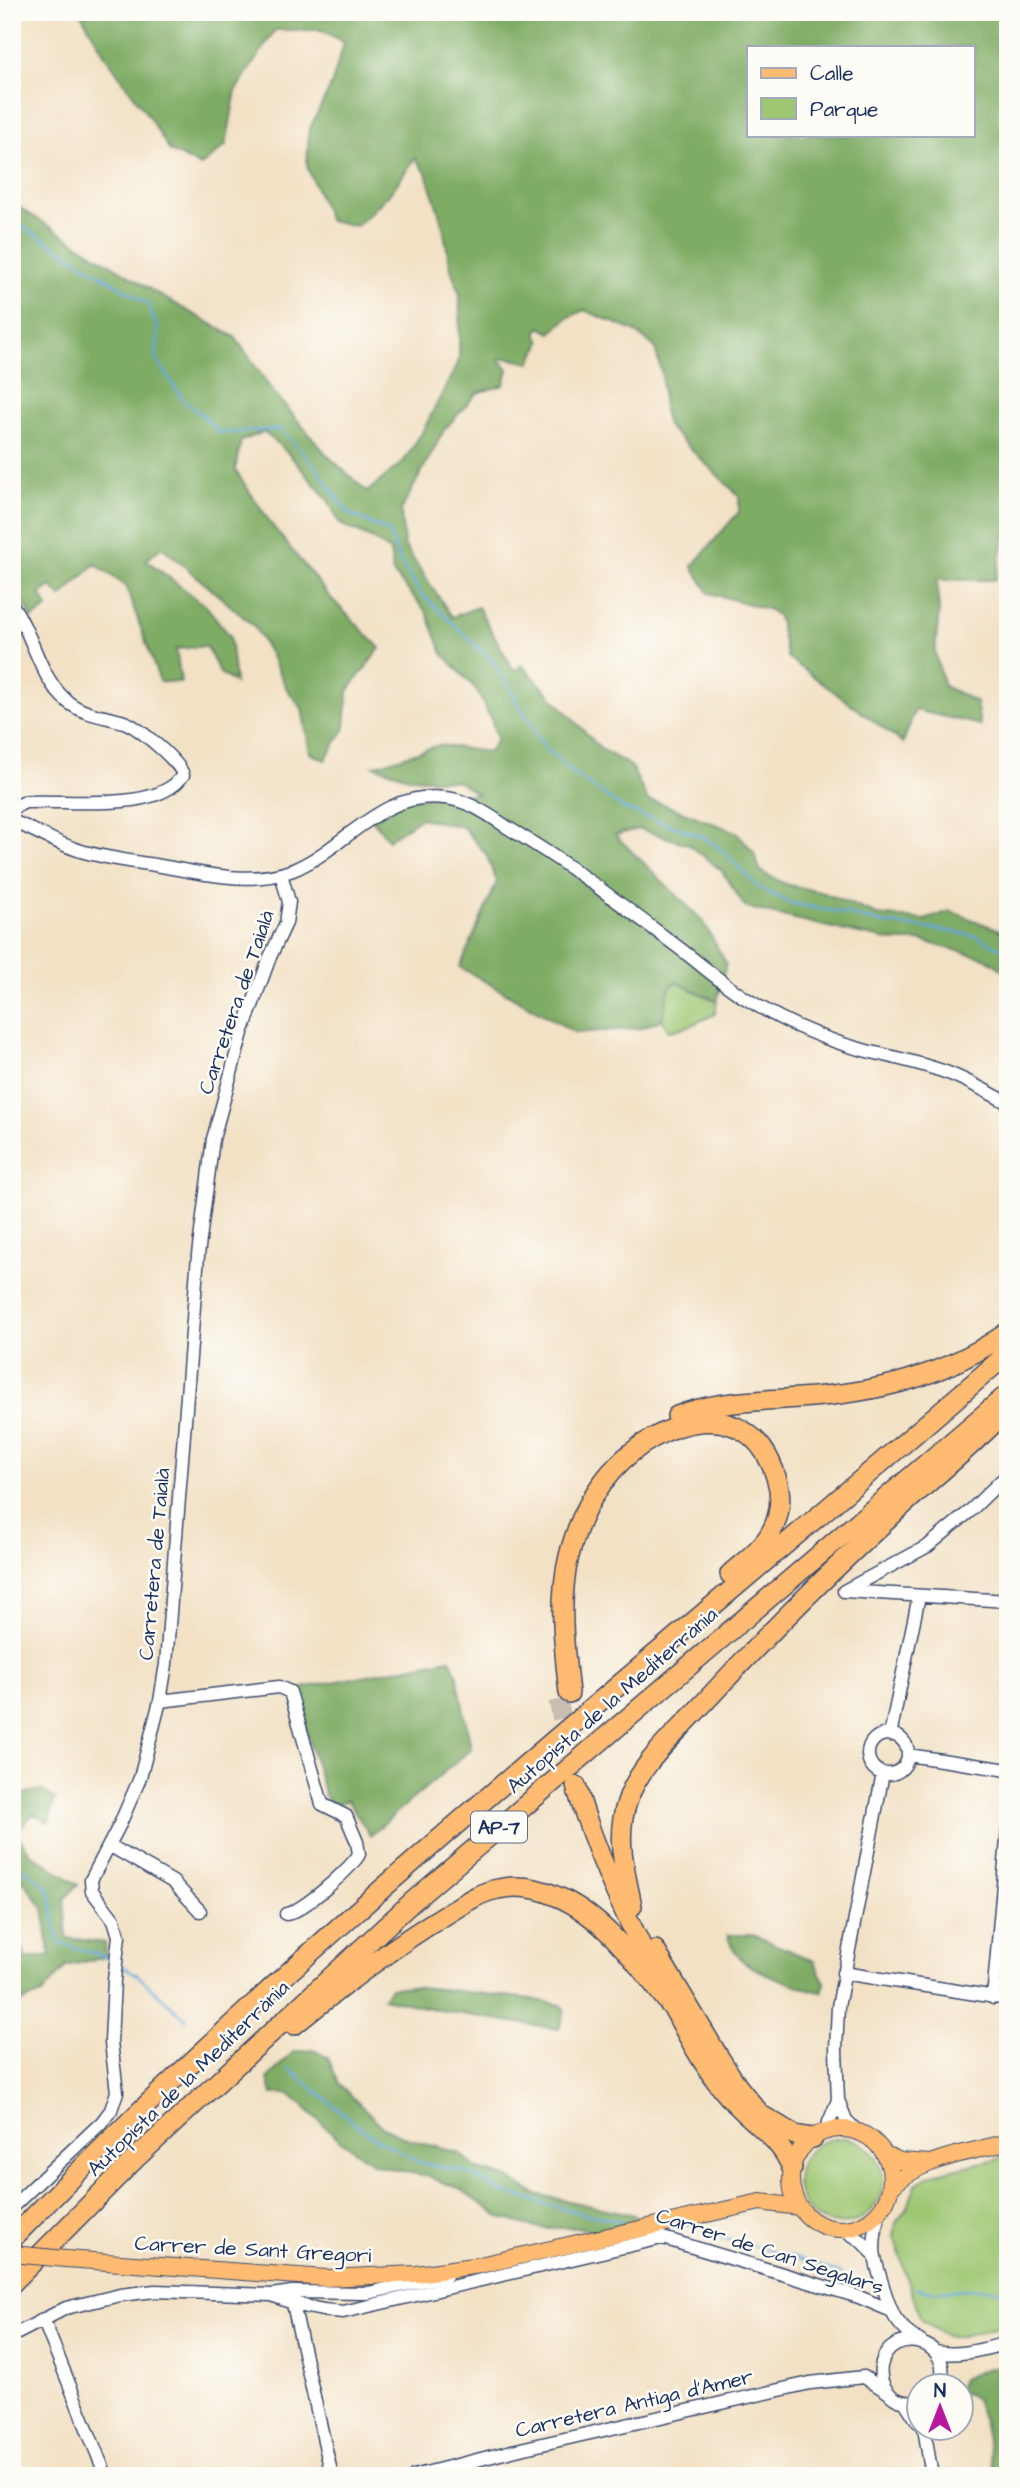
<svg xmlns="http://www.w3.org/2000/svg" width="1020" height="2488" font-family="'Architects Daughter',sans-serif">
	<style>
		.green { fill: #9fc773; stroke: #5d7b68; stroke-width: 2 }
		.forest { fill: #7fac65; stroke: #4d6e62; stroke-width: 2; fill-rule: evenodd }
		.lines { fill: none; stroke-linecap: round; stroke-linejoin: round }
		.stream { stroke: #65a6d8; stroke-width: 2.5 }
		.highway-tunnel { stroke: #c7bdb0; stroke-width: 19; stroke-dasharray: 19 10; stroke-linecap: butt }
		.minor-casing { stroke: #3b4a6d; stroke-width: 15 }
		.major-casing { stroke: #3b4a6d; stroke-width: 18 }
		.highway-casing { stroke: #3b4a6d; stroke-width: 22 }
		.minor { stroke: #fff; stroke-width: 12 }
		.major { stroke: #febb71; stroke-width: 16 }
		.highway { stroke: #febb71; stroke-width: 19 }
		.major-bridge-casing { stroke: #3b4a6d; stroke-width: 18; stroke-linecap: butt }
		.major-bridge { stroke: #febb71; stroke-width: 16 }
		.labels { text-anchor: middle; stroke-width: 5; stroke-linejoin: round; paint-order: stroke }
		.shield { fill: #fdfcf7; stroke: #5f6c8c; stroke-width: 2 }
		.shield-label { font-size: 19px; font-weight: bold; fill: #1b2f5e }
		.street-label { font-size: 21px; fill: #1b2f5e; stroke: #fdfcf7 }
	</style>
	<rect width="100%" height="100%" fill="#fdfcf7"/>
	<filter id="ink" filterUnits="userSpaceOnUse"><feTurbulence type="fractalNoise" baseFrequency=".0143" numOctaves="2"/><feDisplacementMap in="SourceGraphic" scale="14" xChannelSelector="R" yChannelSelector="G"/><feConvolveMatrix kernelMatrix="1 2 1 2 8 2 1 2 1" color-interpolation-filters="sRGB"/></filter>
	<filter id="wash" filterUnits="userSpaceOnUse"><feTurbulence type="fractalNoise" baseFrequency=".00686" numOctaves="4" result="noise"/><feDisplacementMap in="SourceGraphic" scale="28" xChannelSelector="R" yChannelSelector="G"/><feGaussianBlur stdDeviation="1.57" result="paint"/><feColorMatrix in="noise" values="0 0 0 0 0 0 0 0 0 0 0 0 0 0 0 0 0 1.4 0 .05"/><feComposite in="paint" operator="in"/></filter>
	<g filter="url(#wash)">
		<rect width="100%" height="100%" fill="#f2e1c4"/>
		<path class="green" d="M676 982 717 1001 715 1014 689 1026 669 1031 662 1019 670 987Z
			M797 2181a43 43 0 1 1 86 0a43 43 0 1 1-86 0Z
			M1006 2157 1008 2325 956 2337 944 2334 921 2320 894 2237 896 2223 908 2207 916 2184 932 2174Z"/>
		<path class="forest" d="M80 12H1008V535L1005 537 995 580H937L939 611 935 652 944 686 976 702 980 725 915 710 903 743 787 657 778 616 770 610 709 593 692 566 739 512V496L667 426 663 409 662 375 655 347 634 331 584 310 567 318 551 333 540 327 536 333 541 342 530 363 508 358 499 359 508 369 504 385 477 393 444 430 401 510 404 545 452 617 478 607 514 671 522 665 601 749 631 766 648 801 660 803 736 832 753 851 761 872 785 884 824 893 877 915 925 920 950 911 999 930 1008 937V973L985 958 922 941H893L854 933 745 907 722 871 688 844 639 829 615 835 702 920 726 963 717 1001 676 982 670 987 662 1019 642 1028 576 1033 460 967 497 882 486 854 463 827 420 818 388 840 372 819 403 799 478 794 457 781 412 778 374 766 439 745 489 752 497 739 492 721 476 689 443 654 426 611 393 573 390 551 371 538 340 524 328 500 287 452 264 432 241 441 235 470 274 528 329 596 380 648 348 691 345 728 325 760 310 753 302 708 288 691 270 654 254 626 162 547 146 560 206 606 230 636 235 683 220 673 206 646 176 649 181 682H160L126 586 95 564 61 597 51 586 40 594 48 607 32 619 27 607 12 591V203L166 299 235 337 274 393 327 455 367 492 404 461 424 429 459 361 460 295 451 269 442 222 426 173 415 158 391 192 357 226 329 221 307 166 309 130 331 86 344 43 322 30H275L236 90 226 145 201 166 170 151 149 117 106 57ZM749 47H973V135H749Z
			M450 1659 457 1675 471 1749 370 1835 347 1800 334 1805 325 1796 298 1701 297 1689Z
			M42 1790 55 1799 49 1822 33 1814 16 1833 31 1854 78 1885 64 1899 67 1938 105 1943 106 1957 66 1966 42 1994 14 2005 12 2008V1971L16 1962 12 1956V1938L23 1948 25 1959 50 1955 43 1908 23 1880 12 1881V1796Z
			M728 1935H753L814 1961 825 1983 822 1992C806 1990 751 1970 741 1959 735 1953 730 1944 728 1935Z
			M411 1986 531 1999 561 2005 565 2010 559 2029 449 2012 383 1998 391 1988Z
			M314 2050 328 2058 339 2084 383 2127 411 2140 459 2153 477 2169 507 2177 535 2194 634 2215 638 2221 594 2233 581 2228H537L502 2218 456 2187 426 2176 375 2165 341 2141 290 2094H272L268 2078 293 2052Z
			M1008 2364V2387L997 2389 996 2401 1008 2453V2476H995L983 2421 975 2399 966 2393 961 2395 959 2386 962 2379 986 2369Z"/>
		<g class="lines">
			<path class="stream" d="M12 220 148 304 158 329 156 358 183 400 205 417 219 433 281 429 315 466 348 513 389 532 400 561 422 595 493 661 545 748 573 773 624 809 704 837 722 850 758 887 790 903 848 914 881 923 941 930 976 936 1008 952
				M12 1865 25 1869 49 1889 58 1941C77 1952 95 1950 113 1961
				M119 1964 136 1974 187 2020
				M288 2068 367 2133 420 2163 466 2172 502 2192 584 2214 623 2221
				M721 2238 791 2256 842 2274
				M916 2288C945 2298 979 2280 1008 2294"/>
		</g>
	</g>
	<g filter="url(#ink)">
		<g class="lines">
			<path class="highway-tunnel" d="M558 1700 574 1778"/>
			<defs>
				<path id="minor" d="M12 605C34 635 38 677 68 702 84 715 105 716 124 722 137 726 180 762 183 775 158 814 66 799 25 802L17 806
					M12 821C35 830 56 843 78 850 103 858 129 861 155 865 198 872 250 887 293 870 346 848 380 790 445 798 469 800 490 816 510 829 571 865 626 908 683 951 704 967 723 984 745 998 783 1022 824 1040 867 1051 896 1058 926 1064 953 1075 972 1083 990 1093 1008 1103
					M844 1591 928 1546 969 1512 1008 1474
					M844 1591 1008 1601
					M160 1701 279 1687 290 1692 322 1804 346 1816 357 1842 359 1854C352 1868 299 1914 286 1914
					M868 1754a20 20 0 1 1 40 0a20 20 0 1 1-40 0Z
					M890 1735 919 1596
					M908 1755 1008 1770
					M109 1845 173 1882 200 1911
					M843 1973 1008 1999
					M993 1998 1008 1829
					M825 2132 838 2100
					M858 2132 846 2120 838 2100 836 2050 838 2007 883 1773
					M12 2207 102 2122 111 2110 117 2092 111 2042 114 1980 119 1936 114 1920 92 1891 91 1880 120 1824 140 1778 160 1701 166 1664 198 1255 213 1139 242 1033 270 957 286 923 289 902 281 874
					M879 2212C876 2225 874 2237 874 2250 875 2263 889 2309 896 2319 903 2329 911 2336 921 2342
					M843 2229 860 2240 874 2254
					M656 2236 859 2297 892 2311
					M272 2295C295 2305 318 2311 343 2312L662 2238
					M293 2304 332 2476
					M43 2319 106 2476
					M12 2336 66 2308 120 2295 155 2291 272 2295 292 2292 368 2293 446 2276
					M935 2352C960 2357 984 2349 1008 2343
					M905 2402 918 2422
					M918 2402C905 2404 892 2400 885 2388 881 2381 880 2373 881 2366 890 2323 958 2341 939 2386
					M924 2428 932 2476
					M414 2476 516 2450 810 2383 864 2377 889 2393"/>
				<path id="major" d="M791 2179a50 50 0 1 1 100 0a50 50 0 1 1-100 0Z
					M885 2154 900 2161 930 2163
					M890 2189C918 2158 969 2153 1008 2142
					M66 2259 326 2278 417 2274 480 2265 760 2202 799 2207"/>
				<path id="highway" d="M677 1416C716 1401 758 1401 799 1398 876 1393 944 1377 1008 1332
					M569 1693C564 1647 558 1601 569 1556 577 1524 590 1496 612 1471 658 1419 749 1390 776 1477 783 1497 780 1520 768 1537 758 1552 742 1563 730 1574
					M576 1786C595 1851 623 1911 654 1971
					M632 1906C625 1871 615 1837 627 1802 639 1764 675 1735 701 1706 760 1642 823 1578 888 1519 925 1484 966 1452 1002 1415
					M655 1950 720 2059 738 2087 761 2115 795 2135 813 2138
					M668 1998C684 2029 702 2064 724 2091 746 2119 779 2135 792 2168
					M294 2025C343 1985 392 1947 445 1915 462 1905 479 1892 498 1889 517 1885 538 1888 556 1896 604 1915 643 1971 674 2010
					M12 2239C321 1919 674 1646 1008 1353
					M12 2283 135 2159 412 1902 1008 1394"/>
			</defs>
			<use href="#minor" class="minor-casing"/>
			<use href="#major" class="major-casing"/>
			<use href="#highway" class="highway-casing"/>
			<use href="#minor" class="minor"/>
			<use href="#major" class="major"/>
			<use href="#highway" class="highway"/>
			<defs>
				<path id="major-bridge" d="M12 2254 66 2259"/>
			</defs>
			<use href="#major-bridge" class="major-bridge-casing"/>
			<use href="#major-bridge" class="major-bridge"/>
		</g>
	</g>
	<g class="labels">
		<rect class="shield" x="471" y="1811.5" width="56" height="31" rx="5"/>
		<g class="shield-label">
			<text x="499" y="1834">AP-7</text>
		</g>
		<g class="street-label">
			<text transform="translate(236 1002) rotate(-71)" y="7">Carretera de Taialà</text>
			<text transform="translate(154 1564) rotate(-85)" y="7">Carretera de Taialà</text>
			<text transform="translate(612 1700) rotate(-41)" y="7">Autopista de la Mediterrània</text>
			<text transform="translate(188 2078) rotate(-44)" y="7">Autopista de la Mediterrània</text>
			<text transform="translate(253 2249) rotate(3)" y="7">Carrer de Sant Gregori</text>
			<text transform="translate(770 2251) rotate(18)" y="7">Carrer de Can Segalars</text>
			<text transform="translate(634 2403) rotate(-13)" y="7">Carretera Antiga d'Amer</text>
		</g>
	</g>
	<rect width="1020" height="2488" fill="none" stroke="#fdfcf7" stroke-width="42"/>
	<rect x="747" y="46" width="228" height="91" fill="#fdfcf7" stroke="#a3aaba" stroke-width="2"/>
	<rect x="761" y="68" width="35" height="10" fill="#febb71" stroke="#a3aaba" stroke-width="2"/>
	<text x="810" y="80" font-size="21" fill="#1b2f5e">Calle</text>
	<rect x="761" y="98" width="35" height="21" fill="#9fc773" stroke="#a3aaba" stroke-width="2"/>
	<text x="810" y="116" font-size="21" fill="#1b2f5e">Parque</text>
	<g transform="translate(940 2407)"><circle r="33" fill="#fdfcf7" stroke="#a3aaba" stroke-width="2"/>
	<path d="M0-5L12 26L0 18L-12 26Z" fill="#b5179e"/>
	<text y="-10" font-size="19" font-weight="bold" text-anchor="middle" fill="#1b2f5e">N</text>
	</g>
</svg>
